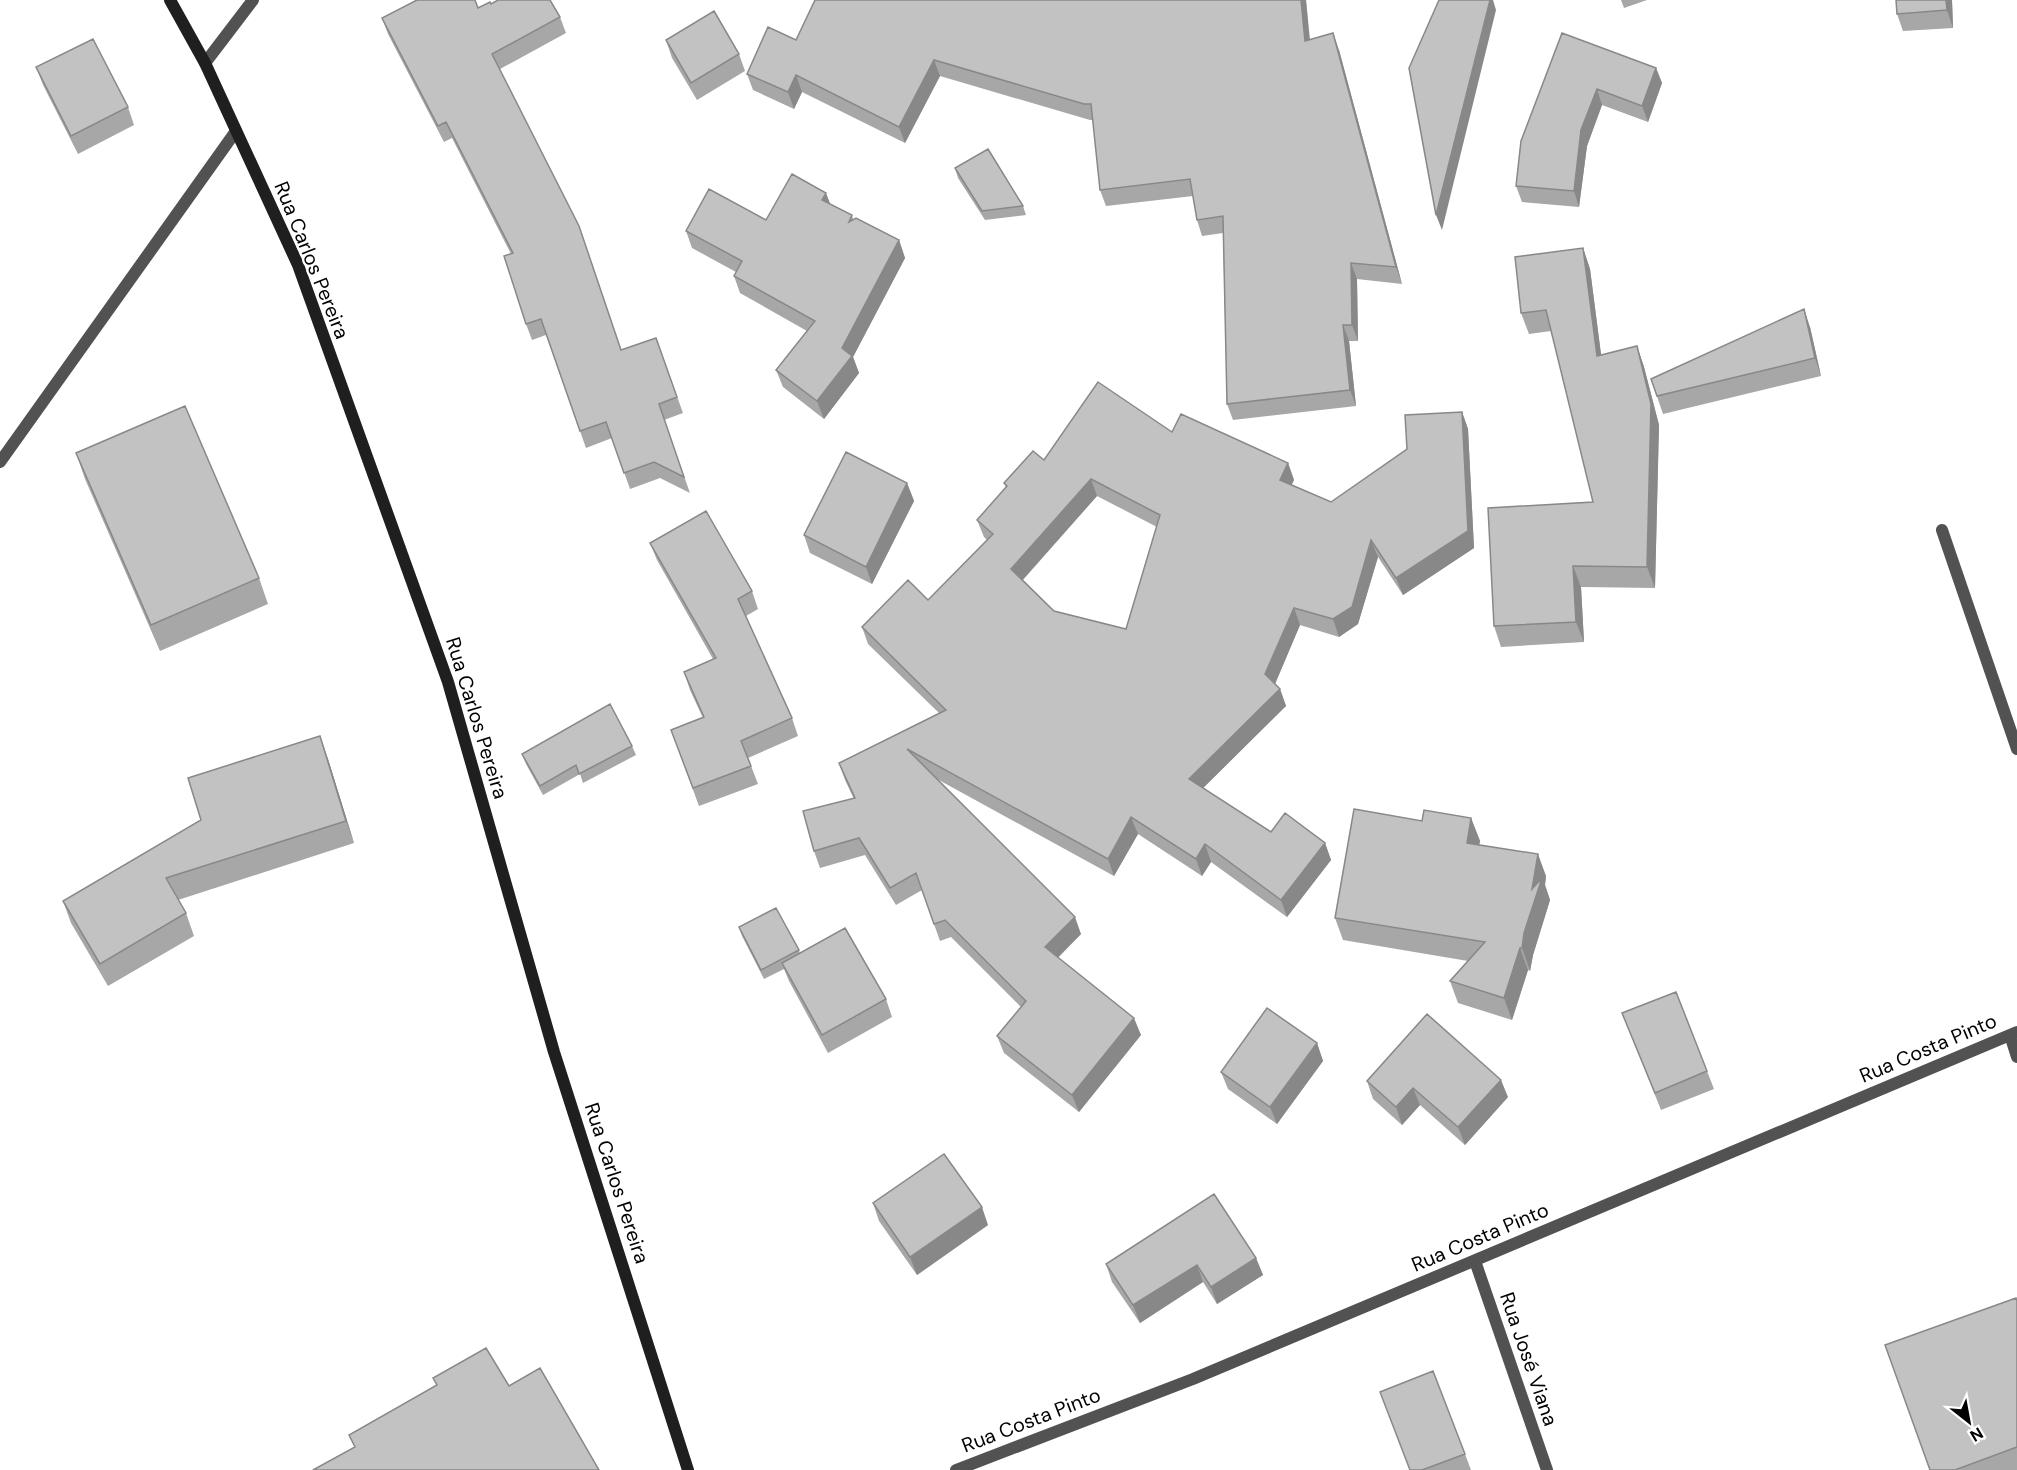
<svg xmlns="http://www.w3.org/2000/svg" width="2017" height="1470" font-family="'DM Sans',sans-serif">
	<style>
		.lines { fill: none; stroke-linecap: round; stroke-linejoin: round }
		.street { stroke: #525252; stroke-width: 12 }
		.secondary { stroke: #1f1f1f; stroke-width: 12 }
		.wall { fill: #a7a7a7; fill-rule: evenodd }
		.shaded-wall { fill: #888 }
		.building { fill: #c2c2c2; stroke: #888; stroke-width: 1.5; fill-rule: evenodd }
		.labels { text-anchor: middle; stroke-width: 4.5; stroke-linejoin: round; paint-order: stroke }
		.street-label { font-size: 20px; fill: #000; stroke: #fff }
	</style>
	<rect width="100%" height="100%" fill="#fff"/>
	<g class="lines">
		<path class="street" d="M205 63 253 0
			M0 462 236 131
			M1942 530 2017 749
			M2010 1035 2017 1057
			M1475 1261 1547 1470
			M956 1470 1193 1379 2017 1032"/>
		<path class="secondary" d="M170 0 205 63 298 265 448 682 554 1052 688 1470"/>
	</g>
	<path class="wall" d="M815 0H1306L1310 39 1339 50 1402 284 1357 279 1358 341H1349L1356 406 1233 420 1227 404 1223 233 1202 236 1197 220 1193 196 1106 206 1100 190 1093 120H1090L940 76 905 143 802 92 794 109 753 90 747 74 796 40Z
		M1621 0H1647L1624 8Z
		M1896 0H1952L1953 28 1903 31 1897 14Z
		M491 4 560 17 566 33 500 69 621 350 656 338 683 413 664 420 690 493 660 478 630 489 612 438 586 448 546 335 532 340 526 324 511 254 452 138 444 142 388 34 382 18 478 8Z
		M1562 33 1656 68 1662 83 1648 122 1602 105 1587 146 1579 207 1522 202 1516 186Z
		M666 40 739 54 745 71 697 100 672 58Z
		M36 67 128 107 134 125 78 154 43 85Z
		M955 168 1023 206 1026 215 985 220 958 178Z
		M830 204 852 215 853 219 899 240 905 258 853 357 859 373 824 419 783 387 776 370 807 331 740 293 734 276 736 272 692 248 686 231 766 220Z
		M1583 248 1590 269 1601 355 1637 346 1644 367 1659 425 1655 588 1581 587 1584 642 1501 647 1494 626 1593 502 1551 331 1529 334 1521 313Z
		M1810 327 1821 376 1663 414 1651 379Z
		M1462 412 1468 429 1474 548 1403 595 1378 557 1358 624 1339 637 1300 625 1275 684 1280 689 1286 706 1203 788 1271 832 1325 843 1331 860 1287 917 1211 862 1202 876 1138 834 1114 876 937 779 1081 934 1058 958 1141 1035 1079 1112 1004 1053 997 1036 1021 1007 951 937 940 941 922 890 896 905 865 855 820 868 814 851 854 799 845 780 839 763 939 713 868 644 862 627 928 600 987 540 984 537 977 520 1006 488 1004 483 1044 460 1172 432 1288 463 1294 480 1291 485 1331 502ZM1097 496 1157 527 1126 629 1054 611 1023 580Z
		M76 453 259 578 268 604 160 651 85 479Z
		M907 483 914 501 872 584 810 553 804 535Z
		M650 543 752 591 758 609 746 616 792 718 798 736 748 758 758 784 699 806 671 730 703 718 690 690 684 672 713 659 657 560Z
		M632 746 636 755 583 783 580 774 543 795 526 764 522 754Z
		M328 759 354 843 178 900 186 913 194 936 108 986 71 923 63 901Z
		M1471 818 1480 841 1479 845 1546 876 1545 885 1550 900 1533 955 1530 971 1528 970 1512 1020 1458 1003 1450 981 1468 961 1343 940 1335 918 1422 821Z
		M739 927 799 950 800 954 886 999 892 1017 828 1053 789 981 784 969 764 979 742 936Z
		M1622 1013 1707 1071 1714 1089 1661 1110Z
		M1317 1043 1323 1061 1277 1124 1228 1089 1221 1072Z
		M1367 1081 1508 1097 1465 1145 1420 1105 1402 1125 1373 1099Z
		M873 1203 988 1225 917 1275 879 1221Z
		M1256 1258 1263 1275 1217 1304 1203 1282 1140 1323 1112 1282 1106 1264Z
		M2017 1301V1470H1930Z
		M1465 1454 1471 1470H1409Z"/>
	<path class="shaded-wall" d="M1301 0H1306L1311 57 1305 41Z
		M1490 0H1493L1496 10 1442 230 1436 215Z
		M1946 0H1952L1953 28 1947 10Z
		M1333 33 1339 50 1402 284 1396 267Z
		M934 60 940 76 905 143 899 127Z
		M1656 68 1662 83 1648 122 1642 106Z
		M796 75 802 92 794 109 788 92Z
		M1597 89 1602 105 1587 146 1579 207 1574 191 1581 130Z
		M826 193 833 211 822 200Z
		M899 240 905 258 853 357 859 373 824 419 817 401 842 348Z
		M1583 248 1590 269 1604 377 1597 356Z
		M1351 263 1357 279 1358 341 1352 325Z
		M1804 309 1810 327 1821 376 1815 358Z
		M1343 325 1349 341 1356 406 1350 390Z
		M1637 346 1644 367 1659 425 1655 588 1647 567Z
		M1462 412 1468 429 1474 548 1403 595 1396 578Z
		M1288 463 1294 480 1286 497 1280 480Z
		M1091 479 1097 496 1017 586 1011 569Z
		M907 483 914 501 872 584 866 567Z
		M1371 540 1378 557 1358 624 1339 637 1333 619Z
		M1573 566 1581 587 1584 642 1576 622Z
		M1294 608 1300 625 1272 691 1265 674Z
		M1280 689 1286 706 1195 796 1189 779Z
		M320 736 328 759 354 843 346 821Z
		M1131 817 1138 834 1114 876 1108 859Z
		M1471 818 1480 841 1475 865 1467 843Z
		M1325 843 1331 860 1287 917 1281 900Z
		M1205 844 1211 862 1202 876 1196 859Z
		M1538 854 1546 876 1545 885 1550 900 1533 955 1530 971 1522 948Z
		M1075 917 1081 934 1051 964 1045 947Z
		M1520 948 1528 970 1512 1020 1504 998Z
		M1134 1018 1141 1035 1079 1112 1072 1095Z
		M1317 1043 1323 1061 1277 1124 1270 1107Z
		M1501 1080 1508 1097 1465 1145 1458 1127Z
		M1413 1088 1420 1105 1402 1125 1396 1107Z
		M982 1207 988 1225 917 1275 910 1257Z
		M1256 1258 1263 1275 1217 1304 1211 1287Z
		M1197 1265 1203 1282 1140 1323 1133 1305Z"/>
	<path class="building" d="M417 0H475L478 8 490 2 491 4 498 0H550L560 17 492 54 579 226 621 350 656 338 677 397 659 404 684 477 654 462 624 473 606 422 580 431 541 319 526 324 504 256 513 253 446 122 438 126 382 18Z
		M815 0H1301L1305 41 1333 33 1396 267 1351 263 1352 325H1343L1350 390 1227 404 1223 216 1197 220 1190 179 1100 190 1091 104H1084L934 60 899 127 796 75 788 92 747 74 768 27 796 40Z
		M1439 0H1490L1436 215 1409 68Z
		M1896 0H1946L1947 10 1897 14Z
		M714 11 739 54 691 83 666 40Z
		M1562 33 1656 68 1642 106 1597 89 1581 130 1574 191 1516 186 1521 141Z
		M93 39 128 107 71 136 36 67Z
		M988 149 1023 206 982 211 955 168Z
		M792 174 826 193 822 200 852 215 849 222 856 218 899 240 842 348 852 356 817 401 776 370 815 321 734 276 742 261 686 231 709 189 766 220Z
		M1583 248 1597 356 1637 346 1651 404 1647 567 1573 566 1576 622 1494 626 1488 508 1593 502 1546 310 1521 313 1515 257Z
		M1804 309 1815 358 1657 396 1651 379Z
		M1098 382 1172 432 1181 414 1288 463 1280 480 1331 502 1407 449 1405 415 1462 412 1468 531 1396 578 1371 540 1352 607 1333 619 1294 608 1265 674 1280 689 1189 779 1271 832 1285 813 1325 843 1281 900 1205 844 1196 859 1131 817 1108 859 907 749 1075 917 1045 947 1134 1018 1072 1095 997 1036 1026 1001 945 920 934 924 916 873 890 888 859 838 814 851 803 811 855 798 839 763 946 710 862 627 908 580 928 600 993 534 977 520 1007 486 1004 483 1033 451 1044 460ZM1091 479 1160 515 1126 629 1054 611 1011 569Z
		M185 406 259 578 151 625 76 453Z
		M846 452 907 483 866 567 804 535Z
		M706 511 752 591 738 599 792 718 741 741 751 766 693 788 671 730 704 717 684 672 716 658 650 543Z
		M610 704 632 746 579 774 576 765 540 786 522 754Z
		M320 736 346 821 166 878 186 913 100 964 63 901 201 820 188 778Z
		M1354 809 1422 821 1424 810 1471 818 1467 843 1538 854 1532 889 1542 878 1524 933 1522 948H1520L1504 998 1450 981 1485 942 1335 918Z
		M776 908 799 950 761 970 739 927Z
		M845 928 886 999 822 1035 782 963Z
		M1676 992 1707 1071 1655 1093 1622 1013Z
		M1267 1008 1317 1043 1270 1107 1221 1072Z
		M1427 1014 1501 1080 1458 1127 1413 1088 1396 1107 1367 1081Z
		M944 1154 982 1207 910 1257 873 1203Z
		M1214 1194 1256 1258 1211 1287 1197 1265 1133 1305 1106 1264Z
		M2016 1298 2017 1301V1447L1955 1470H1930L1885 1345Z
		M486 1348 509 1386 540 1368 599 1470H313L355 1447 349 1435 437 1385 433 1378Z
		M1433 1371 1465 1454 1422 1470H1410L1380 1392Z"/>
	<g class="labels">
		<g class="street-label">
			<text transform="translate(312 260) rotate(68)" y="7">Rua Carlos Pereira</text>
			<text transform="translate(477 718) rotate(73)" y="7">Rua Carlos Pereira</text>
			<text transform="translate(1928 1048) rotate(-23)" y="7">Rua Costa Pinto</text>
			<text transform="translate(617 1183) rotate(72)" y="7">Rua Carlos Pereira</text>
			<text transform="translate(1480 1237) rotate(-23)" y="7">Rua Costa Pinto</text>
			<text transform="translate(1529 1359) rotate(71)" y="7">Rua José Viana</text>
			<text transform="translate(1031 1420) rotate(-21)" y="7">Rua Costa Pinto</text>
		</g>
	</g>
	<g transform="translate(1969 1422) rotate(149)" stroke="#ffffff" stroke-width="4.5" paint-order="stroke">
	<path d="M0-4.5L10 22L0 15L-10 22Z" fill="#000000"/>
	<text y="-9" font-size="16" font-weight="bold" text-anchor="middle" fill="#000000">N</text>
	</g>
</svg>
